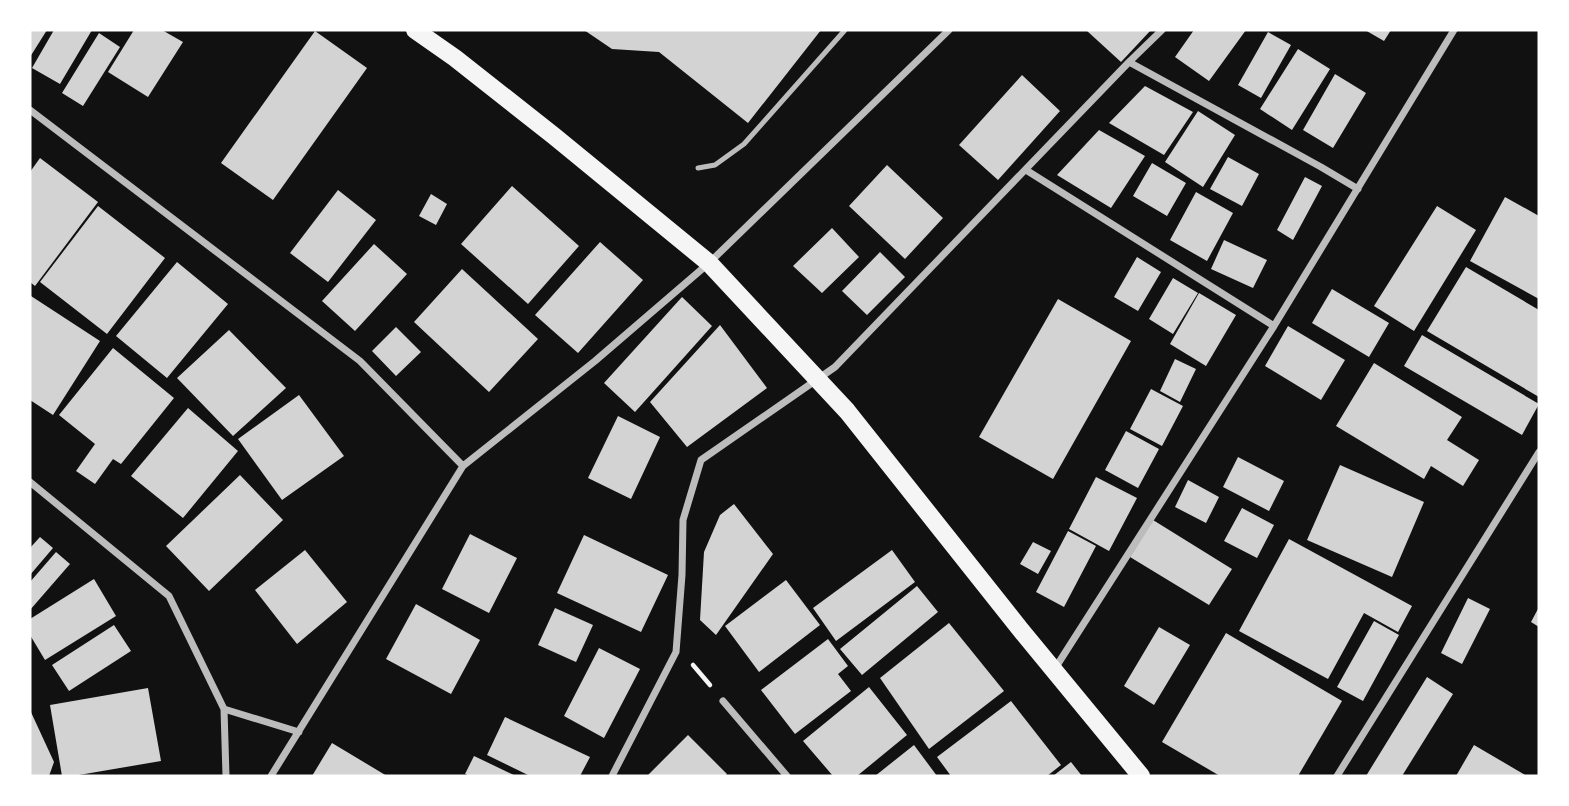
<svg xmlns="http://www.w3.org/2000/svg" width="1569" height="806" font-family="Commissioner,sans-serif">
	<style>
		.building { fill: #d3d3d3 }
		.lines { fill: none; stroke-linecap: round; stroke-linejoin: round }
		.path { stroke: #f5f5f5; stroke-width: 4.5 }
		.service { stroke: #bcbcbc; stroke-width: 5 }
		.minor { stroke: #bcbcbc; stroke-width: 7 }
		.primary { stroke: #f5f5f5; stroke-width: 18 }
	</style>
	<rect width="100%" height="100%" fill="#111"/>
	<path class="building" d="M30 30H47L30 57Z
		M54 30H92L60 84 32 68Z
		M134 30H162L183 42 148 97 108 72Z
		M584 30H821L748 123 659 52 612 49Z
		M1086 30H1151L1121 62Z
		M1194 30H1246L1209 81 1175 57Z
		M1365 30H1391L1384 41Z
		M315 31 367 68 273 200 221 163Z
		M1268 32 1291 45 1261 98 1238 85Z
		M99 33 120 47 83 106 62 93Z
		M1298 49 1330 69 1292 130 1260 109Z
		M1335 74 1366 93 1333 148 1303 130Z
		M1022 75 1060 111 998 180 959 145Z
		M1145 86 1193 112 1164 155 1109 123Z
		M1198 111 1235 135 1203 187 1165 162Z
		M1099 130 1145 156 1111 208 1057 175Z
		M1228 157 1259 174 1242 206 1210 189Z
		M40 158 98 202 35 286 30 282V172Z
		M1152 163 1186 183 1167 216 1133 196Z
		M887 165 943 218 905 259 849 206Z
		M1305 177 1322 186 1293 240 1277 230Z
		M512 186 579 246 528 304 461 244Z
		M338 190 376 220 328 282 290 253Z
		M1196 192 1233 213 1207 261 1170 240Z
		M431 194 447 204 436 225 419 216Z
		M1505 197 1539 216V299L1470 261Z
		M98 206 165 258 107 334 40 282Z
		M1437 206 1476 230 1414 331 1374 306Z
		M832 228 859 257 822 293 793 266Z
		M1224 240 1267 260 1253 288 1211 269Z
		M600 242 643 280 578 353 535 315Z
		M374 244 407 274 355 331 322 301Z
		M880 252 905 277 867 315 842 291Z
		M1137 257 1161 272 1138 311 1114 297Z
		M177 262 228 304 167 378 116 336Z
		M1466 267 1539 310V397L1427 331Z
		M462 269 538 339 489 392 414 322Z
		M1173 278 1198 293 1173 334 1149 319Z
		M1332 289 1389 323 1369 357 1312 323Z
		M1199 293 1236 315 1206 366 1170 344Z
		M31 296 100 341 53 415 30 400Z
		M682 297 712 326 635 412 604 383Z
		M1058 299 1131 341 1053 479 979 437Z
		M720 325 767 388 687 447 650 402Z
		M1288 326 1345 360 1321 400 1265 366Z
		M396 327 421 352 396 376 372 351Z
		M229 330 286 388 233 436 177 378Z
		M1422 335 1539 404 1522 435 1404 366Z
		M113 348 174 398 121 464 113 459 95 484 76 471 95 444 59 415Z
		M1175 359 1196 369 1180 402 1160 391Z
		M1374 363 1462 417 1447 440 1479 460 1463 486 1431 466 1424 479 1336 426Z
		M1151 389 1183 406 1162 446 1130 429Z
		M299 395 344 456 282 500 238 439Z
		M188 408 238 451 183 518 131 476Z
		M618 416 660 437 631 499 588 478Z
		M1126 431 1159 449 1138 488 1105 470Z
		M1238 457 1284 481 1269 511 1223 487Z
		M1340 465 1424 502 1392 577 1307 540Z
		M240 475 283 520 209 591 166 546Z
		M1096 477 1137 498 1109 551 1069 529Z
		M1188 480 1219 497 1206 523 1175 507Z
		M734 504 773 554 716 635 700 620 704 552 720 515Z
		M1242 508 1274 525 1257 558 1224 541Z
		M1153 520 1232 569 1209 605 1130 557Z
		M1068 531 1096 546 1064 607 1036 592Z
		M470 534 517 558 489 613 442 589Z
		M584 535 668 575 641 632 557 593Z
		M40 537 53 548 30 575V548Z
		M1289 539 1412 606 1398 632 1364 613 1328 679 1239 631Z
		M1033 542 1051 551 1038 574 1020 564Z
		M305 550 347 602 297 644 255 590Z
		M892 550 915 582 836 641 813 608Z
		M56 552 70 564 30 610V582Z
		M94 579 116 616 45 660 30 635V619Z
		M786 580 820 625 759 672 725 626Z
		M917 586 938 612 862 675 840 649Z
		M1468 598 1490 609 1462 664 1441 653Z
		M416 604 480 640 451 694 386 659Z
		M1539 607V627L1531 622Z
		M555 608 593 625 576 662 538 645Z
		M1374 621 1399 635 1363 701 1337 687Z
		M949 623 1004 691 929 749 880 678Z
		M114 625 131 651 69 691 52 665Z
		M1159 627 1190 645 1154 705 1124 686Z
		M1226 633 1342 701 1298 776H1220L1162 742Z
		M828 639 848 666 838 674 851 691 795 734 761 690Z
		M599 648 640 669 604 738 564 716Z
		M1427 677 1453 694 1402 776H1366Z
		M869 687 907 735 857 776H833L803 741Z
		M148 688 161 761 73 776H62L50 705Z
		M1011 701 1061 765 1047 776H951L937 757Z
		M30 710 54 762 49 776H30Z
		M505 717 590 757 580 776H530L487 755Z
		M688 735 727 774 725 776H647Z
		M332 743 387 776H312Z
		M914 745 937 776H875Z
		M1474 745 1527 776H1456Z
		M474 756 516 776H470L465 774Z
		M1071 762 1082 776H1053Z"/>
	<g class="lines">
		<path class="path" d="M693 665 710 685"/>
		<path class="service" d="M698 168 715 165 744 144 845 30"/>
		<path class="minor" d="M1129 62 1321 167 1358 189
			M30 110 360 361 463 466
			M1026 170 1274 326
			M30 482 169 596 224 709 226 776
			M1054 670 1274 326 1454 30
			M723 701 787 776
			M224 709 299 732
			M271 776 463 466 595 361 709 263 949 30
			M612 776 676 652 682 575 683 520 701 460 835 367 1129 62 1162 30
			M1337 776 1539 452"/>
		<path class="primary" d="M415 30 455 58 554 136 709 263 847 411 1020 629 1141 776"/>
	</g>
	<rect width="1569" height="806" fill="none" stroke="#ffffff" stroke-width="63"/>
</svg>
